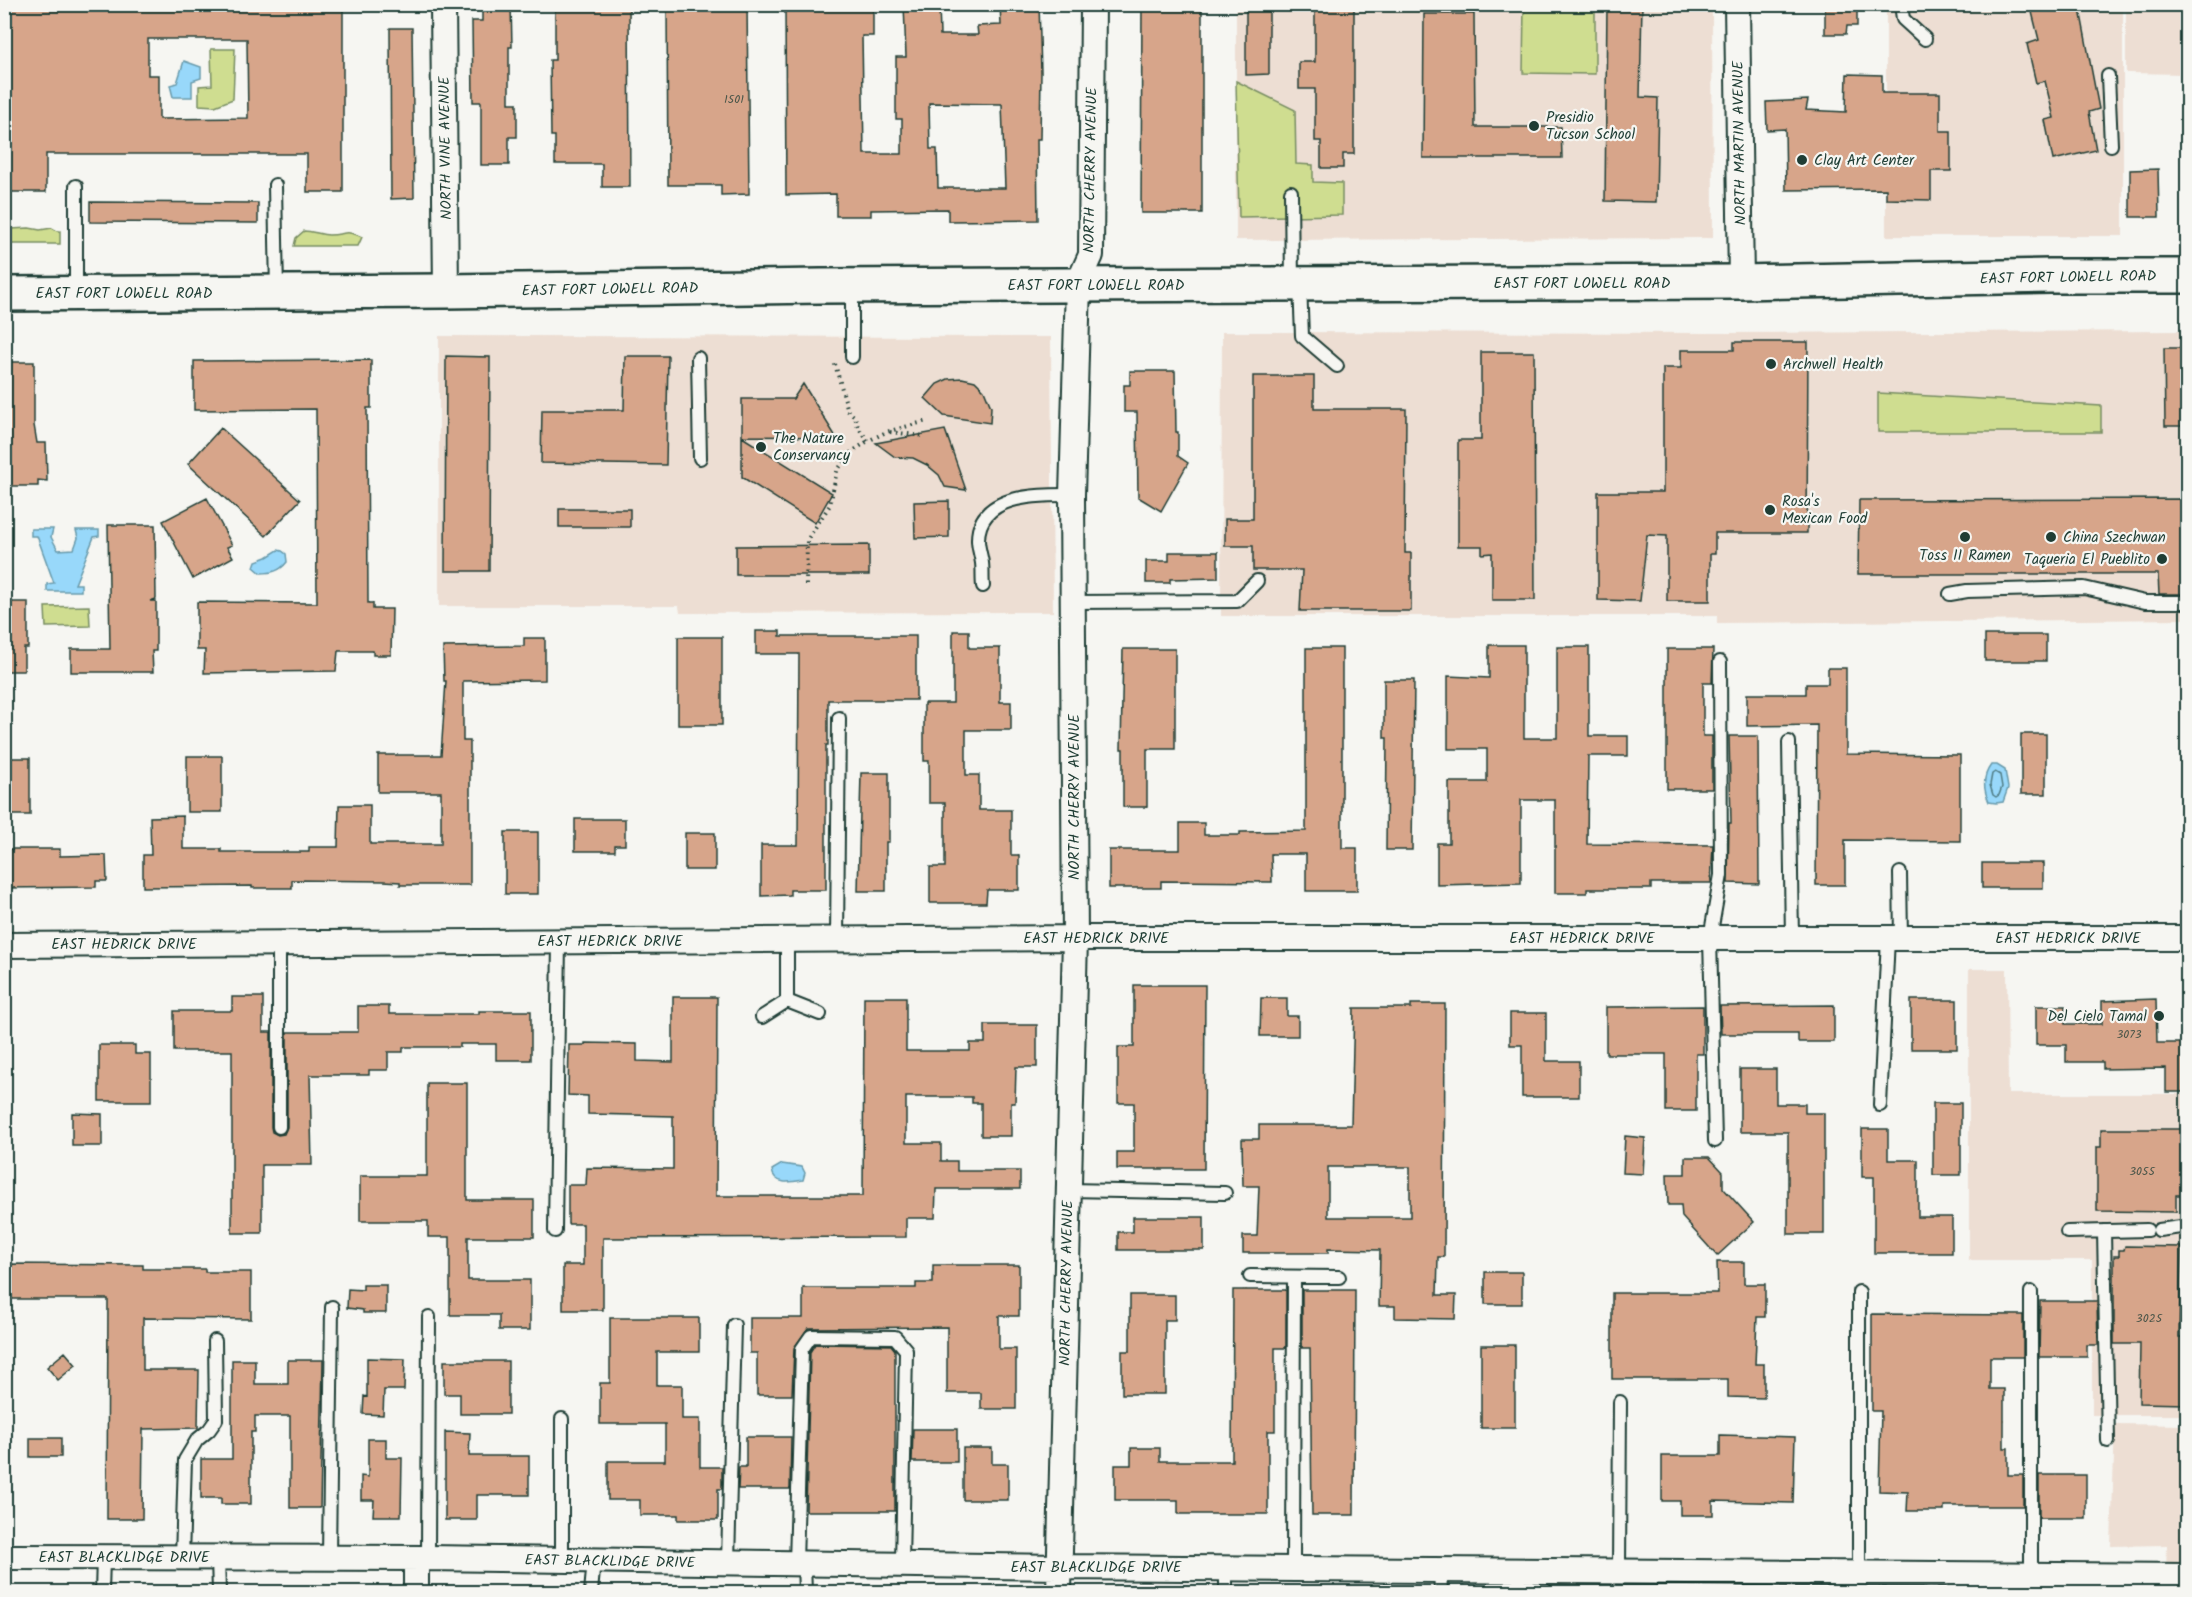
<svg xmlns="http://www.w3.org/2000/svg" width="2192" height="1597" font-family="Kalam,sans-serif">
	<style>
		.built { fill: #edded3 }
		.green { fill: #cfdd90; stroke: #778d62; stroke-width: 1.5 }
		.water { fill: #98d8fa; stroke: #689aab; stroke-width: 1.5 }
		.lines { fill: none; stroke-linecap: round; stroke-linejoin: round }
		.shore { stroke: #4f7b83; stroke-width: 1.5 }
		.building { fill: #d7a58a; stroke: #1f3d34; stroke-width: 1.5; fill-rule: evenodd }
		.lane-casing { stroke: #1f3d34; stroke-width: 16 }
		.street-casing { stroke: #1f3d34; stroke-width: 28 }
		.secondary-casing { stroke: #1f3d34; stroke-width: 38 }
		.path { stroke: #1f3d34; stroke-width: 4; stroke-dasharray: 1.5 4.5; stroke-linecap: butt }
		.lane { stroke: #f6f6f2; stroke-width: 12 }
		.street { stroke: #f6f6f2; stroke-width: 24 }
		.secondary { stroke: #f6f6f2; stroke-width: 33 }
		.poi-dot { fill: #1f3d34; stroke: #f6f6f2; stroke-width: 2 }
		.labels { text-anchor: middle; stroke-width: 4.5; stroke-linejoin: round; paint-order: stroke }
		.number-label { font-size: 12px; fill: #4d574a }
		.poi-label { font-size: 15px; fill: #1f3d34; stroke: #f6f6f2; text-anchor: start }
		.street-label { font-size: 15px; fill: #1f3d34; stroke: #f6f6f2 }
	</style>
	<rect width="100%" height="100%" fill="#f6f6f2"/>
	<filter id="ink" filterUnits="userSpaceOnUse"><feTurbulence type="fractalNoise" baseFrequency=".0167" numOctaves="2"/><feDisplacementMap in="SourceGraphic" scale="12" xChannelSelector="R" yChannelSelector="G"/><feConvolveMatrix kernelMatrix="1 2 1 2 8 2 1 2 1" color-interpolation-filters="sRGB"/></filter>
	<g filter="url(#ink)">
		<path class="built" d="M1236 5H1712L1713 238 1236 240Z
			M1886 5H2123V236H1886Z
			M2126 5H2187V74L2126 73Z
			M2187 331V619L1717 623V616H1221L1222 332 1719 333Z
			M439 336 1051 337 1053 612 680 613 679 606H439Z
			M1969 969H2007L2008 1094H2187V1415H2092V1260H1969Z
			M2115 1424 2187 1425V1592H2165L2167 1545 2111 1546Z"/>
		<path class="green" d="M1524 5H1595V74L1523 73Z
			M211 49H235L233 99 215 106 199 105V86L212 85Z
			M1236 81 1295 110 1296 164 1313 165V182L1342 183V215L1239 217Z
			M29 228 40 230 52 228 57 231H60V244H5V231L11 229Z
			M304 231C313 231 321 235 329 235 345 235 345 229 362 237L358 246H294L296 238Z
			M1878 393 2101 406V432H1878Z
			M89 606 90 626 46 627 45 607Z"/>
		<path class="water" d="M184 61 201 67V78L192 81V97H173L170 85 177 83Z
			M31 529H53L51 537 58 550 74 549 78 538 76 530H99V536L94 537 75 584H81V591H47V584L54 583 37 536H31Z
			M278 550 282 551 286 554 287 562C280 571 272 573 261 573L254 567 256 561 267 557Z
			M1991 765H1997L2005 770 2008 788 2003 802 1996 803 1989 802C1983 789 1982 777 1991 765Z
			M782 1164 802 1167 805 1173 803 1180C792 1182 774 1186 772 1170Z"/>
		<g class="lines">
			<path class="shore" d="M1995 772 2000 775 2002 787 1999 795 1996 797 1993 795 1990 785 1992 774Z"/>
		</g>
		<path class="building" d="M9 4H343V192H307V154H46V192H10ZM148 39H247L248 118 159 119V75H148Z
			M482 4H511L512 47H509V103H517V137H509V165H481V102H473L472 21H482Z
			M555 4H629L630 187H602V164H555V136H551L550 60H555Z
			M667 4H747L749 194 721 195V185H668Z
			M785 4H873V36H862L864 154H902V119H896V57H906L904 4H939L940 35H978L977 26 1001 25 1000 4H1039L1041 72 1040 139H1037L1038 220 948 221V209L871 210V216H836V194L786 195ZM929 103 1002 104 1005 188H938L937 149H930Z
			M1142 4H1202V213H1141Z
			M1246 4H1269V74L1246 75Z
			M1320 4H1354V154H1343V168H1321V141H1315V89H1299V62H1315V8H1320Z
			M1607 4H1642L1640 97 1658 98 1656 202 1605 201Z
			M1825 4H1857V26H1847L1846 34H1825Z
			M2030 4H2079L2099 109 2089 112 2096 150 2053 160 2045 120 2054 118 2045 81 2036 83 2027 44 2039 40Z
			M1424 14H1474L1475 127H1561L1562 158H1423Z
			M390 28H412L414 198 391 199Z
			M1847 74 1882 75V93H1940V131H1951V171H1931V200L1886 199V189L1786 190 1785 129 1767 130 1766 102 1808 100 1806 110 1846 112Z
			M2158 169 2159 217H2130V170Z
			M90 202 258 203V223L90 222Z
			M1734 342H1808L1807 533H1715V554H1710V601H1667V536L1647 535 1640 601 1598 600V492H1663V368H1681V350H1734Z
			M2164 348H2187V426H2165Z
			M1481 352H1534L1535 600H1492V553L1482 554V546H1458V440H1481Z
			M446 356 490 357 489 571H445Z
			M625 356H668L666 465 541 463 542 410H624Z
			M371 360V408H367L368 603H373V609H392L391 655H373V651H338L336 671 204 673 205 650H197V602L317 603 316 409 194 410V361Z
			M4 362H34V425L37 443H46L47 481 38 480V486H4Z
			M1130 371H1175L1176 432H1178V456L1188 463 1161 511 1138 497 1137 412H1124V385H1130Z
			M1253 376H1314V409H1406L1405 553H1411V611H1300L1302 570H1253V546H1225V519H1253Z
			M962 378 975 381 984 390 991 407 990 423 944 416 925 398 937 384 948 379Z
			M803 384 836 437 742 436V399H793Z
			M221 428 300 500 266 536 188 464Z
			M945 430 966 490 945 487 939 475 927 465 913 458 895 457 876 443Z
			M742 437 832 493 815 523 742 477Z
			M207 498 232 545 227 547 233 557 193 579 163 521Z
			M2187 499V594H2159L2158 574H1858L1859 500Z
			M949 501V537L915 538 914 502Z
			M559 509H630V527H559Z
			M108 525H155L156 599 150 601H156V651H152L153 672H71V649H110Z
			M869 545V575H736V546Z
			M1169 552H1218V578L1170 579V583H1146V561H1169Z
			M4 602H28V648H24V671H4Z
			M756 631H780V636H916V700H828V745H826V890H790V895L761 896V845H798L799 654H756Z
			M953 631H969V648H1000V702H1011V730H966V775H979V810H1011V855H1019V890H987L986 903H930V867H945V803H929V761H924V703H953Z
			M1985 635H2046V661H1985Z
			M678 637H722V725H678Z
			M524 638H545V680L463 681V741H470V885H400V882L384 881 292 880V888H252V886L143 887V855H151L150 817 183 816V849H221V852H309V847H338L339 805H370V844H441V792H378V755H441L446 681H444L443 647 524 646Z
			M1489 645H1524V738H1557V647H1589V736H1628V756H1588L1587 844 1713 845 1711 883H1651V889H1587V893H1555V800H1521V883L1437 885V843H1449V782H1487V749H1448V676L1489 678Z
			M1306 648H1342V848H1357V891H1306V854H1271L1272 882 1161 881V888H1109V850H1180V823H1204V835H1240V832L1306 831Z
			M1123 649H1175V749H1147V807H1123V749H1121Z
			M1667 649H1713L1712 683H1703V736H1712V789H1667Z
			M1828 668H1846V754L1960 755V841L1845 840V885H1816L1817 725 1747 726V694H1806V684H1828Z
			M1384 680H1414L1412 850H1386L1387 738H1384Z
			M2021 734H2046V794H2021Z
			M1729 736H1758L1759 884 1728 883 1729 823H1731Z
			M187 756H222V812H187Z
			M4 758H30V815H4Z
			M861 773H889V842H886V891H858Z
			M575 819H625V845H615V851H575Z
			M505 832H538V894H505Z
			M685 833H715V870H685Z
			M4 849H60V856L106 855 107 881H96V887L4 888Z
			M1982 863H2043V888H1982Z
			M1134 985H1205L1204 1169H1117V1152H1134V1103H1118V1047H1134Z
			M232 997H263V1032H271V1127L272 1132 278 1135 284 1134 287 1127V1032H358V1006H389V1014H479V1011H531V1060H496V1044H460V1047H403V1052H388V1070H369V1075H310L312 1165H262V1233H232V1051H174V1011H232Z
			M673 997H717L716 1196H863L864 997H906V1051H970V1043H985V1025H1037V1067H1016L1015 1103H1011V1136H981V1103H972V1097H906V1143H941V1161H957V1171H1020V1189H936L935 1218H906V1237L603 1238V1310H563V1265H583V1224H568V1185H586L587 1168 673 1169V1116L588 1114V1096L568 1095 569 1045H585V1043L637 1044V1061L673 1062Z
			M1261 998H1287V1016H1298V1036H1260Z
			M2156 999 2157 1043H2187V1092H2166V1068L2103 1069V1062H2066V1045H2036V1006H2065V1024H2102V1001Z
			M1911 1000H1957V1049H1911Z
			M1411 1004H1445L1444 1257H1438L1437 1295H1456L1455 1319 1395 1318V1306H1379L1380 1250 1328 1249V1253H1243V1236H1257L1259 1186H1243L1242 1139H1259V1125H1351L1354 1008H1411ZM1328 1167H1410V1217H1328Z
			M1834 1005V1042H1798V1034H1721L1720 1006Z
			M1703 1006V1054H1696V1111H1666V1054H1606V1007Z
			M1510 1013H1546V1061H1579V1097H1522V1045H1510Z
			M99 1045H135V1054H151V1101H99Z
			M1740 1069H1776V1104H1805V1113H1824V1234H1788V1132H1740Z
			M427 1083H467V1200H534V1237H468V1280H530V1330H499V1315H450V1237H428V1221H360V1176H427Z
			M1933 1103H1961V1175H1933Z
			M72 1113 102 1114V1146H72Z
			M1862 1129H1888V1160H1918V1217H1952V1253H1874V1177H1862Z
			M2101 1129H2187V1195H2176V1212L2097 1211V1147H2101Z
			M1625 1136 1645 1138 1643 1174 1623 1173Z
			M1685 1157H1709L1723 1172V1188L1754 1222 1717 1256 1682 1217 1681 1205H1668L1667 1174H1685Z
			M1133 1217H1204V1250H1118V1232H1133Z
			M2125 1246 2181 1247 2179 1338H2187V1404L2139 1403 2140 1344H2114V1256H2119V1250H2124Z
			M1717 1262H1744V1284H1765V1317H1757L1755 1364H1764V1398L1728 1397V1379H1612V1293H1718Z
			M4 1264 143 1265V1269H205V1272H251V1319L143 1318V1370H199L198 1428 143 1429 142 1519H107L108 1299H4Z
			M933 1265H1019V1316H999V1349H1016V1409H981V1393H947V1327L808 1328 794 1348 792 1395H757V1353H750V1318H803V1288H916V1283H933Z
			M1485 1272H1522V1304H1485Z
			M363 1285H386V1313H363V1310L347 1308 348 1289 363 1290Z
			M1233 1290H1286V1348H1275V1431H1268V1514H1178V1500H1115V1465H1131V1448H1160V1461H1232Z
			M1302 1290H1355L1354 1515H1312L1310 1348H1302Z
			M1130 1295H1175V1320H1165V1394H1122V1351H1130Z
			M2040 1301H2097L2098 1345H2087V1357H2039Z
			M1872 1314 2023 1315V1357H1990V1389H2004V1448H2008V1475H2023V1506H1944V1511H1907L1908 1492 1879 1491 1881 1411H1872Z
			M610 1318H699V1352H657V1385H682V1419H700V1467H722V1489H718V1520H678V1515H640V1500H608V1461H665V1424H600V1383H610Z
			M815 1344 891 1345 895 1350V1511H806L810 1352Z
			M1481 1345H1515V1428H1481Z
			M65 1352 76 1365 58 1380 47 1367Z
			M367 1358 405 1359 404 1390H384L383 1415 363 1414 364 1396 367 1397Z
			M232 1360H255V1384H288V1360H323L320 1508H290V1416H255V1432H251V1504H221V1498H201V1459H232Z
			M444 1361H508V1414H460V1394H444Z
			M913 1429H957V1462H912Z
			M445 1432 470 1433 469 1456H529V1495H477V1520H445Z
			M1720 1435 1795 1437 1793 1503 1713 1501V1515H1680V1501H1662V1456H1720Z
			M746 1437H791L790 1489H738L739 1467H746Z
			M30 1438H61V1457H30Z
			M368 1439H386V1458H402L401 1516H373L374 1500H361V1476L368 1477Z
			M963 1448H992V1464H1008V1500H963Z
			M2039 1475H2086V1518H2039Z"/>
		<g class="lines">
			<defs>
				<path id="lane" d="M1901 4 1903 19 1925 39
					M2108 76 2111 145
					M275 185 277 292
					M1291 192 1292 284
					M1300 284 1302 336 1337 366
					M852 287V357
					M76 292V186
					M698 358 700 458
					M983 586C982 579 983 571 982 563 981 555 978 548 978 540 978 493 1040 495 1072 495
					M1950 594 1967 591 2084 588 2145 602H2188
					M1073 602 1237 601 1257 581
					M1789 742 1792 938
					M1900 873 1901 938
					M837 940 839 718
					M279 943V1127
					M787 1001 820 1014
					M762 1017 787 1001V940
					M1880 1105 1888 938
					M1715 1141 1710 938 1721 875 1720 662
					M1068 1190 1225 1193
					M2159 1230 2188 1226
					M555 1231 559 941
					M2104 1231 2108 1441
					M2067 1232 2147 1230
					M1250 1276 1339 1277
					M562 1419V1560
					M182 1558 185 1460 197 1440 209 1430 216 1420 215 1341
					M218 1558 219 1592
					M329 1558 332 1307
					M428 1558 429 1317
					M728 1562 734 1325
					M796 1563 802 1349 811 1336 895 1337 906 1350 902 1565
					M804 1563 805 1592
					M1293 1569 1294 1277
					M1440 1569 1441 1592
					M1619 1571 1620 1402
					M1859 1573V1292
					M2031 1575V1292
					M102 1592 103 1558
					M591 1592 594 1560
					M1226 1592V1568"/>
				<path id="street" d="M443 4 446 291
					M1737 4 1741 282
					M4 945 1075 938H2188
					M4 1557 428 1558 1059 1567 2188 1576
					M416 1592V1558
					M1059 1592 1075 938 1072 495 1078 284 1091 255 1093 4"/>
				<path id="secondary" d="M4 294 446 291 821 286 1741 282 2050 276H2188"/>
			</defs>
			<use href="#lane" class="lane-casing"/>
			<use href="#street" class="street-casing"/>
			<use href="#secondary" class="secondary-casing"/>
			<path class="path" d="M835 364 848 411 855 417 858 427 868 441 886 432 927 421
				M890 432 924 436
				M806 585 807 540 830 505 837 471 850 453 868 441"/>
			<use href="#lane" class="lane"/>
			<use href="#street" class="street"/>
			<use href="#secondary" class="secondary"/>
		</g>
	</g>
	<g class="poi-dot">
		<circle cx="1534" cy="126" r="6"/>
		<circle cx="1802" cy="160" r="6"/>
		<circle cx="1771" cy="364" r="6"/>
		<circle cx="761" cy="447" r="6"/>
		<circle cx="1770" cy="510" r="6"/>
		<circle cx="1965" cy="537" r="6"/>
		<circle cx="2051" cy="537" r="6"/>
		<circle cx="2162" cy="559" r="6"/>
		<circle cx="2159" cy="1016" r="6"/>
	</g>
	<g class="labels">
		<g class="number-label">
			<text x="734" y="103">1501</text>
			<text x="2129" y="1038">3073</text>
			<text x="2142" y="1175">3055</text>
			<text x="2149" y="1322">3025</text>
		</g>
		<g class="poi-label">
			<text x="1546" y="122">Presidio<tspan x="1546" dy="17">Tucson School</tspan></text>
			<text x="1814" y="165">Clay Art Center</text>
			<text x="1783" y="369">Archwell Health</text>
			<text x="773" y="443">The Nature<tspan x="773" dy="17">Conservancy</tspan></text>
			<text x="1782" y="506">Rosa's<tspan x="1782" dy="17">Mexican Food</tspan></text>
			<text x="2063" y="542">China Szechwan</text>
			<text x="1965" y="560" text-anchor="middle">Toss II Ramen</text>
			<text x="2150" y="564" text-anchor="end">Taqueria El Pueblito</text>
			<text x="2147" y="1021" text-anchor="end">Del Cielo Tamal</text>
		</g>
		<g class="street-label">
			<text transform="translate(1739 143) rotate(-91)" y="5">NORTH MARTIN AVENUE</text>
			<text transform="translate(445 148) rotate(-91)" y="5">NORTH VINE AVENUE</text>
			<text transform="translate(1090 170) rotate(-89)" y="5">NORTH CHERRY AVENUE</text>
			<text transform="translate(2068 277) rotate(-1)" y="5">EAST FORT LOWELL ROAD</text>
			<text x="1582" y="288">EAST FORT LOWELL ROAD</text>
			<text x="1096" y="290">EAST FORT LOWELL ROAD</text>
			<text transform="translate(610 289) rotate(-1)" y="5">EAST FORT LOWELL ROAD</text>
			<text x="124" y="298">EAST FORT LOWELL ROAD</text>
			<text transform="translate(1074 797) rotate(-90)" y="5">NORTH CHERRY AVENUE</text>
			<text x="1096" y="943">EAST HEDRICK DRIVE</text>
			<text x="1582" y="943">EAST HEDRICK DRIVE</text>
			<text x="2068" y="943">EAST HEDRICK DRIVE</text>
			<text x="610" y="946">EAST HEDRICK DRIVE</text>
			<text x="124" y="949">EAST HEDRICK DRIVE</text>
			<text transform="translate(1066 1283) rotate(-89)" y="5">NORTH CHERRY AVENUE</text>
			<text x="124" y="1562">EAST BLACKLIDGE DRIVE</text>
			<text transform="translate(610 1561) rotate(1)" y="5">EAST BLACKLIDGE DRIVE</text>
			<text x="1096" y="1572">EAST BLACKLIDGE DRIVE</text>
		</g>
	</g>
	<rect width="2192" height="1597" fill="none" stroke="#f6f6f2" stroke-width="24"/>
	<rect x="12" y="12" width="2168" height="1573" fill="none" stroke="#1f3d34" stroke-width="2" filter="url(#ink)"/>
</svg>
